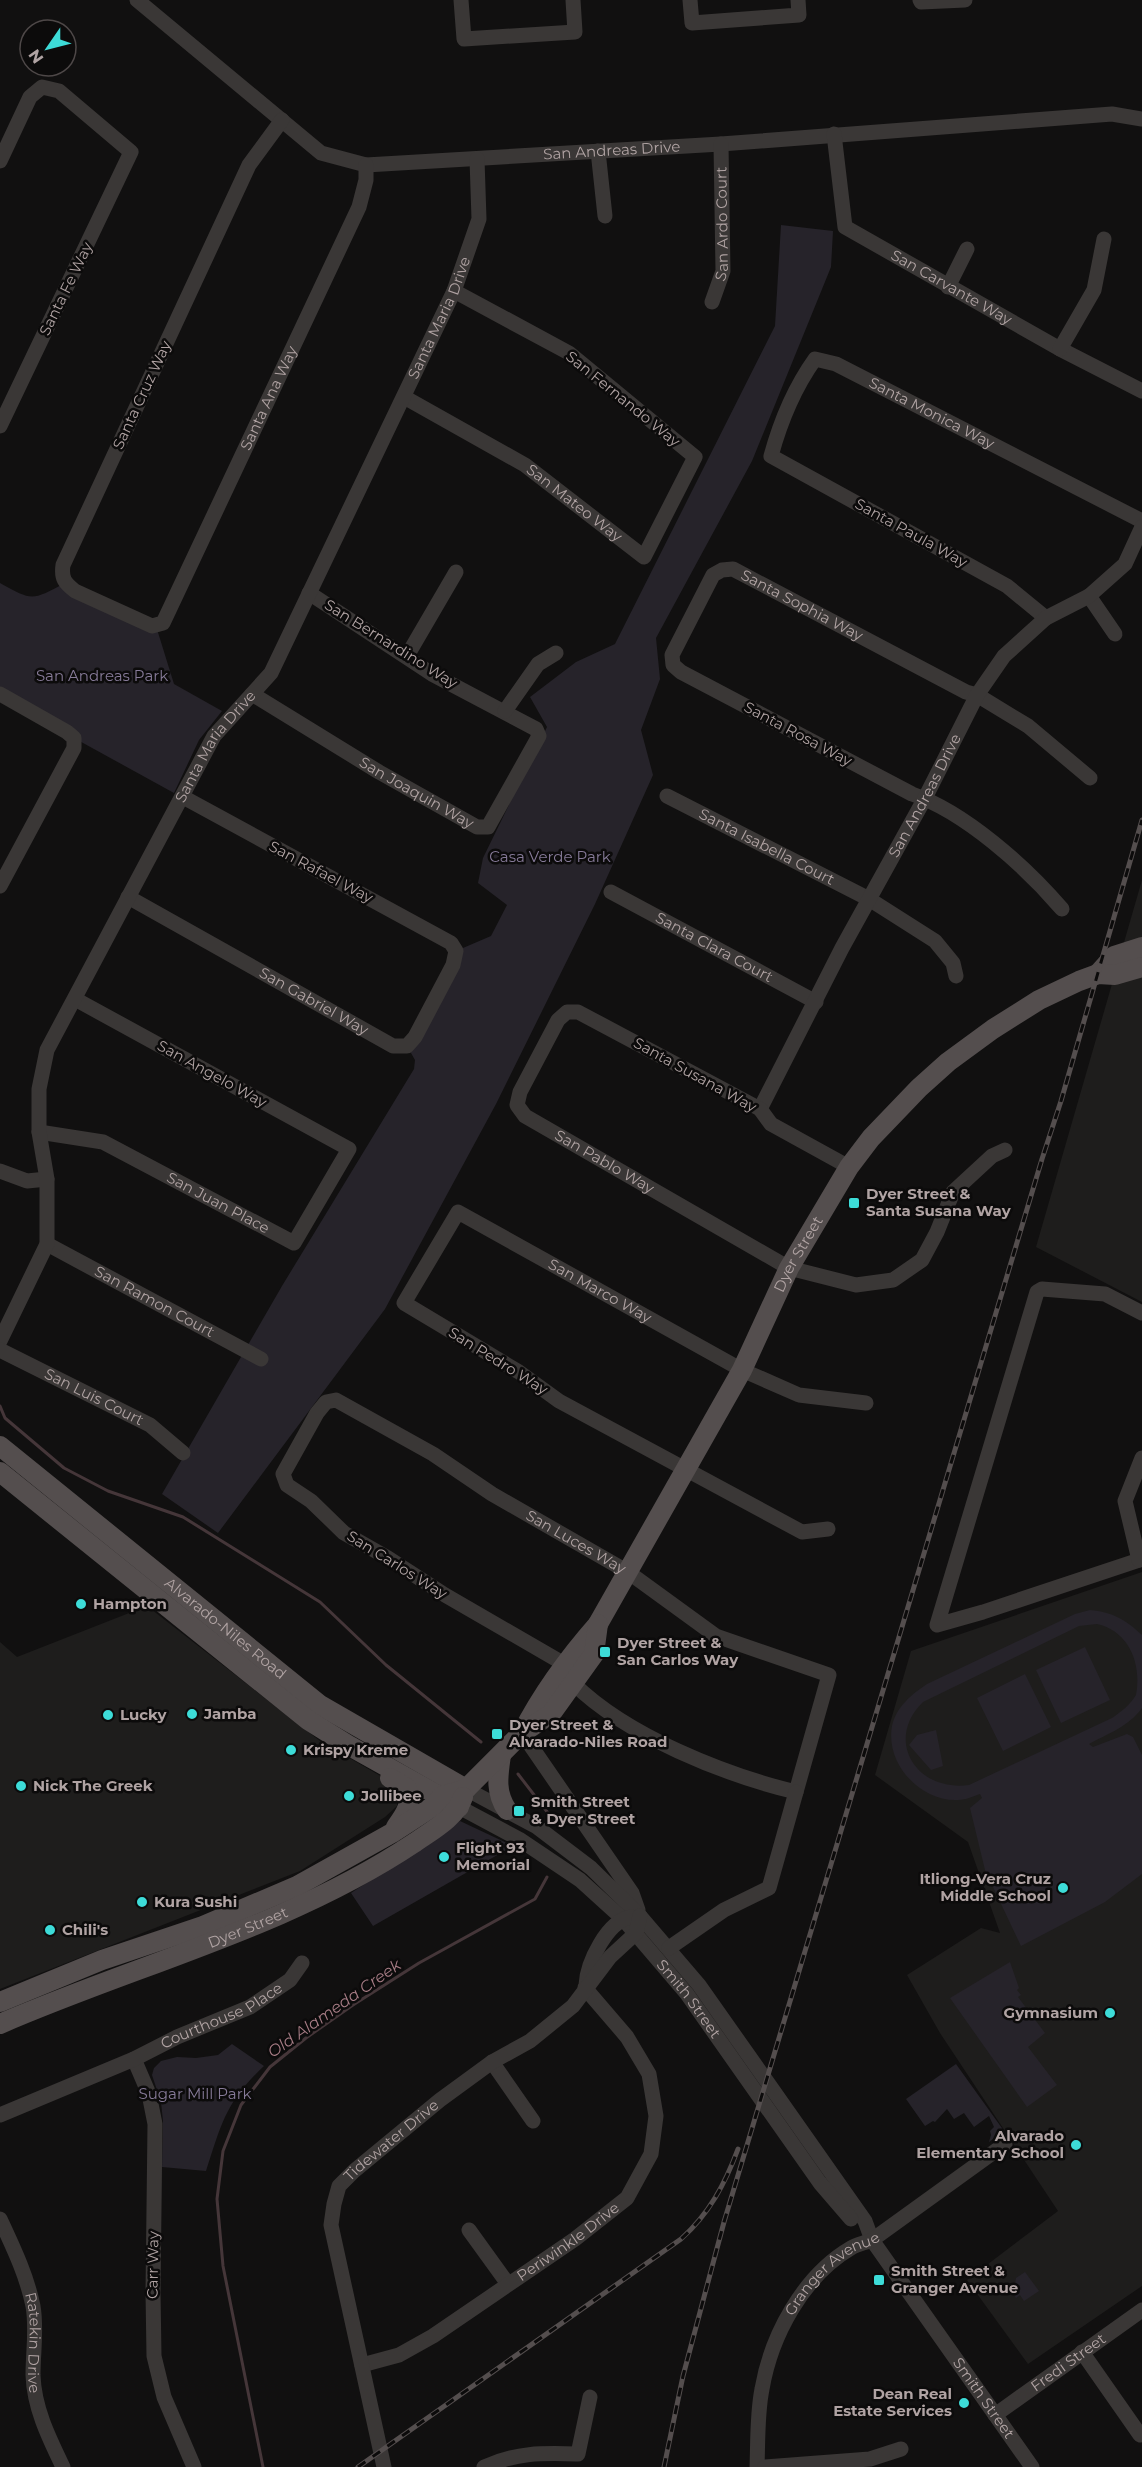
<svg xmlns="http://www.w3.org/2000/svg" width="1142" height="2467" font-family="Montserrat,sans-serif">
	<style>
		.built { fill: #1e1d1c }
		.green { fill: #26232a; fill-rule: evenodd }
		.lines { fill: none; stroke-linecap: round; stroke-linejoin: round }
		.stream { stroke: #453639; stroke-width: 3 }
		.minor { stroke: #3a3736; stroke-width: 15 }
		.major { stroke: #544e4e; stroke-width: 20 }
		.rail-casing { stroke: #544e4e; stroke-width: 5 }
		.rail { stroke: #0c0b0b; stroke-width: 3; stroke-dasharray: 9; stroke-linecap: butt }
		.poi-dot { fill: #3ddcd8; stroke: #0c0b0b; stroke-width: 2 }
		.labels { text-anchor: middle; stroke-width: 5; stroke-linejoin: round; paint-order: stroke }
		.street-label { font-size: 15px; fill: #b0a3a3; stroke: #0c0b0b }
		.park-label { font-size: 15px; fill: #877b99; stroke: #0c0b0b }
		.poi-label { font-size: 15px; font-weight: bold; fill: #b0a3a3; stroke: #0c0b0b; text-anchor: start }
		.water-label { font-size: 16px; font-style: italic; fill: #a87d86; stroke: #0c0b0b }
	</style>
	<rect width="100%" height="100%" fill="#111010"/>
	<path class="built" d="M1142 880V1302L1036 1247Z
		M1142 1572V2286L1028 2364 967 2280 1058 2211 940 2033 907 1975 981 1928 1000 1933 968 1842 875 1775 911 1651Z
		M147 1606 320 1741 391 1782 397 1792V1806L385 1817 300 1871 0 1989V1642L17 1657Z"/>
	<path class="green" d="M781 225 833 231 831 267 752 461 656 638 660 679 641 730 653 775 595 904 496 1104 385 1309 218 1533 162 1494 282 1286 414 1069 415 1060 407 1046 456 951 491 936 507 905 478 883 483 858 547 727 530 697 576 662 615 644 775 326Z
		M0 583C33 601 31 601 65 583L156 626 174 684 222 711 199 740 174 793 74 738 0 694Z
		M1090 1610C1113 1612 1126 1620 1142 1635V1708C1128 1727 1109 1733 1089 1744L1093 1747 1127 1734 1133 1737 1142 1755V1874L1105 1902 1021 1946 985 1870 970 1808 982 1798 980 1794C974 1796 966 1800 958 1800 921 1802 885 1764 892 1726 896 1707 912 1694 927 1684L1075 1614ZM1097 1624C1129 1631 1142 1664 1136 1695 1130 1705 1122 1711 1112 1718L969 1785C916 1792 884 1740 923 1702L1079 1626Z
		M1085 1647 1110 1700 1061 1723 1036 1670Z
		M1025 1674 1051 1727 1003 1751 977 1698Z
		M936 1730 943 1766 931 1770 909 1745 917 1735Z
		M460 1821 513 1846 373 1926 351 1893Z
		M1010 1962 1019 1988 1017 1990 1021 1995 1018 1997 1045 2033 1028 2047 1057 2085 1027 2107 950 1998Z
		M232 2044 264 2066C226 2102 222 2122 206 2171L162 2167 163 2121 161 2102 152 2075 154 2068 161 2061 177 2057 196 2058 218 2055Z
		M956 2064 1004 2131 989 2142 991 2135 990 2131 994 2127 989 2116 974 2127 964 2113 954 2119 947 2109 935 2122 933 2121 925 2126 906 2099Z
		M1025 2272 1039 2291 1024 2301 1020 2295 1016 2298 1010 2289 1015 2285 1016 2278Z"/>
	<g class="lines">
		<path class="stream" d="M0 1406 5 1418 64 1468 108 1491 183 1517 320 1602 386 1665 481 1742
			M518 1774 548 1813
			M263 2467 223 2266 217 2199 223 2151 241 2105 270 2067 306 2038 353 2005 419 1963 535 1899 547 1877"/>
		<g class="minor">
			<path id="s1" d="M137 0 321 153 366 165 721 144 1112 114 1142 119"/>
			<path d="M461 0 464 39 575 32 573 0"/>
			<path d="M690 0 692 23 799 15 798 0"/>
			<path d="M920 0 921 2 965 0"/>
			<path id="s2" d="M282 120 249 165 63 565C61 579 65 583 75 591L152 626 163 623 359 207 366 180V165"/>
			<path id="s3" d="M834 134 845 227 1060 349 1142 391"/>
			<path d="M598 151 605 216"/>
			<path d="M0 161 30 97 42 87 59 91 131 152 0 426"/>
			<path d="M948 287 967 249"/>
			<path id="s4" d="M712 302 723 271 721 144"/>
			<path d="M1060 349 1094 290 1104 239"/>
			<path id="s5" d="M404 397 525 465 644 557 695 457 569 353 454 291"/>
			<path d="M1089 596 1115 634"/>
			<path id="s6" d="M1046 618 1007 586 771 456C780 423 795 387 815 359L836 364 1142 521"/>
			<path d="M407 656 456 572"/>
			<path d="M0 694 67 732 74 738V748L0 886"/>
			<path id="s7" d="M252 694 379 772 477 827H488L539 736 536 729 432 674 309 593"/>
			<path d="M505 711 538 664 556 653"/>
			<path id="s8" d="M667 796 869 899 935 941 953 963 956 976"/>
			<path id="s9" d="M611 892 816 1002"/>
			<path id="s10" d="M128 897 393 1046H407L415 1037 453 965 456 951 451 943 183 797"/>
			<path id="s11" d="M1062 909C1026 867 965 812 912 794L681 672 673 665 672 655 713 575 722 570 733 569 966 692 977 695 1028 726 1090 778"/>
			<path id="s12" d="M760 1109 842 948 925 798 977 695 1004 656 1046 618 1089 596 1125 564 1142 527"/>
			<path id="s13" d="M39 1132 103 1142 294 1243 349 1149 75 999"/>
			<path id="s14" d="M849 1167 771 1124 760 1109 578 1012H567L558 1020 520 1092 517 1105 525 1116 789 1268 856 1285 893 1280 922 1260 937 1232 953 1192 992 1156 1005 1150"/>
			<path d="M0 1171 27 1181 47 1179"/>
			<path id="s15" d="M47 1244 261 1359"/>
			<path d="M1142 1313 1105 1294 1042 1289 1037 1292 937 1625 983 1612 1142 1559"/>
			<path id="s16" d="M0 1341 47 1244V1179L39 1132V1089L47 1050 214 736 271 673 454 291 479 219 477 159"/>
			<path id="s17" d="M0 1350 150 1425 183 1453"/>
			<path id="s18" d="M828 1529 802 1532 559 1401 519 1372 404 1303 458 1212 742 1370 799 1395 866 1403"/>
			<path d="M1139 1560 1125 1501 1142 1458"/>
			<path id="s19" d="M566 1665 445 1595 388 1558 344 1533 311 1501 287 1485 283 1474 317 1413 326 1402 336 1400 433 1454 492 1494 628 1572 716 1636 829 1675 796 1792C725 1775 627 1736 574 1684"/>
			<path d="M522 1733 632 1893 638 1910"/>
			<path id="s20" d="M466 1789 537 1827 591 1868 640 1916 699 1985 865 2221 872 2240 1032 2467"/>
			<path id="s21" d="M459 1807 519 1839 580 1880 623 1919 687 1994 820 2183 851 2219"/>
			<path d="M669 1948 724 1910 769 1888 796 1792"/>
			<path d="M586 1985C587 1963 607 1921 631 1917"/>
			<path d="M134 2059 149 2094 155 2124 153 2292 154 2356 164 2397 194 2467"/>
			<path d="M492 2062 533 2121"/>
			<path id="s22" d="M0 2115 134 2059 177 2037 250 2007 290 1980 302 1963"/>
			<path id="s23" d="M0 2219C13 2247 27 2276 33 2306 37 2329 33 2351 33 2375 34 2408 49 2438 63 2467"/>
			<path d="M469 2230 508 2284"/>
			<path d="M1082 2352 1140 2435"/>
			<path id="s24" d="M362 2365 399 2355 433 2336 575 2239 627 2198 651 2154 656 2116 649 2074 627 2037 585 1988"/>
			<path id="s25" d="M995 2415 1142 2310"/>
			<path id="s26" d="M384 2467 331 2225 334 2204 339 2186 354 2171 440 2100 492 2062 530 2041 573 2006 610 1957 636 1933 640 1916"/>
			<path d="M484 2467C518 2452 542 2453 578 2454L590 2397"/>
			<path id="s27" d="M757 2467C758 2441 757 2414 762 2389 771 2336 803 2276 851 2248 857 2244 865 2243 872 2240L1005 2144"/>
			<path d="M765 2467 870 2459 901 2449"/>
		</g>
		<g class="major">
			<path d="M1098 974 1114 956 1142 947"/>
			<path id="s28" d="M0 1446 320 1705 466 1789"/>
			<path d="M0 1472 308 1720 348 1745 459 1807"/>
			<path id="s29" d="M522 1733C542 1694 569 1657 598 1624L742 1370 789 1268 849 1167 871 1138 919 1088 948 1062 993 1029 1039 1000 1079 981 1098 974 1115 975 1142 967"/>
			<path d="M501 1755C498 1776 495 1792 507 1810"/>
			<path d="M390 1778 407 1788C412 1805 406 1813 396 1827"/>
			<path d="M0 2002 102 1960 203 1926 297 1886 392 1833 432 1807 442 1796 466 1789 522 1733 551 1714 594 1654 598 1624"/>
			<path id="s30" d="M0 2024C138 1964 288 1927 414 1843 431 1831 456 1818 463 1797"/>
		</g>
		<defs>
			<path id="rail" d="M358 2467 681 2239C709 2214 725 2184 738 2149
				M664 2467 683 2376 724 2222 1042 1159 1061 1101 1142 820"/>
		</defs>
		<use href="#rail" class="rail-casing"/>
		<use href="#rail" class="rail"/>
	</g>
	<g class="poi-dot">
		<rect x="848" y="1197" width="12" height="12" rx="3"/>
		<circle cx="81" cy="1604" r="6"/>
		<rect x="599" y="1646" width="12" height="12" rx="3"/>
		<circle cx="192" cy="1714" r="6"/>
		<circle cx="108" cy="1715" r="6"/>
		<rect x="491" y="1728" width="12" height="12" rx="3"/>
		<circle cx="291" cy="1750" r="6"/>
		<circle cx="21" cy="1786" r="6"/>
		<circle cx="349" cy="1796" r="6"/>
		<rect x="513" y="1805" width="12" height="12" rx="3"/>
		<circle cx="444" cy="1857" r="6"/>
		<circle cx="1063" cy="1888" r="6"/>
		<circle cx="142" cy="1902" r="6"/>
		<circle cx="50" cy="1930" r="6"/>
		<circle cx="1110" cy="2013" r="6"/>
		<circle cx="1076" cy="2145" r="6"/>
		<rect x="873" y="2274" width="12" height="12" rx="3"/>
		<circle cx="964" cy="2403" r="6"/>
	</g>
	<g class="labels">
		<g class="street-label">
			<text dy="5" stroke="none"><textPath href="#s1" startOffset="532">San Andreas Drive</textPath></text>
			<text dy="5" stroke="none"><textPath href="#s4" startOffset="80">San Ardo Court</textPath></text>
			<text dy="5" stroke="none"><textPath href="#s3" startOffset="216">San Carvante Way</textPath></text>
			<text transform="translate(66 289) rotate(-64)" y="5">Santa Fe Way</text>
			<text dy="5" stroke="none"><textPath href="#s16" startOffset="1137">Santa Maria Drive</textPath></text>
			<text transform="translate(142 395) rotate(-65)" y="5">Santa Cruz Way</text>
			<text dy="5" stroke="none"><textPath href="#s2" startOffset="872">Santa Ana Way</textPath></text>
			<text transform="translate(623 399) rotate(39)" y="5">San Fernando Way</text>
			<text dy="5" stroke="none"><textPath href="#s6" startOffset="556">Santa Monica Way</textPath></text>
			<text dy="5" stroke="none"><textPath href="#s5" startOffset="201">San Mateo Way</textPath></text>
			<text transform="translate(911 533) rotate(29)" y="5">Santa Paula Way</text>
			<text dy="5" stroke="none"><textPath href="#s11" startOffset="662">Santa Sophia Way</textPath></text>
			<text transform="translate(391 644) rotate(32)" y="5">San Bernardino Way</text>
			<text transform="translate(798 734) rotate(28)" y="5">Santa Rosa Way</text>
			<text dy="5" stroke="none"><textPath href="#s16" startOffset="651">Santa Maria Drive</textPath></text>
			<text dy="5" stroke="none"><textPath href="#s7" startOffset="192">San Joaquin Way</textPath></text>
			<text dy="5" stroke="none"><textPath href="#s12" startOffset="354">San Andreas Drive</textPath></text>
			<text dy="5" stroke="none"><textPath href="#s8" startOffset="112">Santa Isabella Court</textPath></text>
			<text transform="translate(321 872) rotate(28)" y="5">San Rafael Way</text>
			<text dy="5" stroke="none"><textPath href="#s9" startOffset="117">Santa Clara Court</textPath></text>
			<text dy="5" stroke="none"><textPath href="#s10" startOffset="213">San Gabriel Way</textPath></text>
			<text transform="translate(212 1074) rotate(29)" y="5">San Angelo Way</text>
			<text transform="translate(695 1075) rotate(29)" y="5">Santa Susana Way</text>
			<text dy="5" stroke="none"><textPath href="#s14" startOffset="537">San Pablo Way</textPath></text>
			<text dy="5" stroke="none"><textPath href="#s13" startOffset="195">San Juan Place</textPath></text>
			<text dy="5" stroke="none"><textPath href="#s29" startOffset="554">Dyer Street</textPath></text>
			<text dy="5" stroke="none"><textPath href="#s18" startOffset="754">San Marco Way</textPath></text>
			<text dy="5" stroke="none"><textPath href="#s15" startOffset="122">San Ramon Court</textPath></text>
			<text transform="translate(498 1361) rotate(32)" y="5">San Pedro Way</text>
			<text dy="5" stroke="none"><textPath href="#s17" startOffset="105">San Luis Court</textPath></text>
			<text dy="5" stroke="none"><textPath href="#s19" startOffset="718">San Luces Way</textPath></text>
			<text transform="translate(397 1565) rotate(32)" y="5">San Carlos Way</text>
			<text dy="5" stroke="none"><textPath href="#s28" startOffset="290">Alvarado-Niles Road</textPath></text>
			<text dy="5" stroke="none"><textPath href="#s30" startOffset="266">Dyer Street</textPath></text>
			<text dy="5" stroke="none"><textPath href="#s21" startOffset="303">Smith Street</textPath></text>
			<text dy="5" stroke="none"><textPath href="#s22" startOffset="243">Courthouse Place</textPath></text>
			<text dy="5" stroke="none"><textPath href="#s26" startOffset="357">Tidewater Drive</textPath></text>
			<text dy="5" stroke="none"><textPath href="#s24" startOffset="242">Periwinkle Drive</textPath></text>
			<text transform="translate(153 2265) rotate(-89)" y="5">Carr Way</text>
			<text dy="5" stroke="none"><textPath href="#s27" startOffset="219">Granger Avenue</textPath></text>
			<text dy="5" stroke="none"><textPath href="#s23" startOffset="130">Ratekin Drive</textPath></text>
			<text dy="5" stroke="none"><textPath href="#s25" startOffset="90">Fredi Street</textPath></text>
			<text dy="5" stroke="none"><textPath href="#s20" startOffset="810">Smith Street</textPath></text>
		</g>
		<g class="park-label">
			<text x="102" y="681">San Andreas Park</text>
			<text x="550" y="862">Casa Verde Park</text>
			<text x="195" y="2099">Sugar Mill Park</text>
		</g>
		<g class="poi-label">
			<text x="866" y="1199">Dyer Street &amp;<tspan x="866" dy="17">Santa Susana Way</tspan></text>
			<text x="93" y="1609">Hampton</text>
			<text x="617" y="1648">Dyer Street &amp;<tspan x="617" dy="17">San Carlos Way</tspan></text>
			<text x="204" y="1719">Jamba</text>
			<text x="120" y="1720">Lucky</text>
			<text x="509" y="1730">Dyer Street &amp;<tspan x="509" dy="17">Alvarado-Niles Road</tspan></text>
			<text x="303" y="1755">Krispy Kreme</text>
			<text x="33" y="1791">Nick The Greek</text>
			<text x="361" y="1801">Jollibee</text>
			<text x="531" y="1807">Smith Street<tspan x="531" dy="17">&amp; Dyer Street</tspan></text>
			<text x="456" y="1853">Flight 93<tspan x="456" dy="17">Memorial</tspan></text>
			<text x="1051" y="1884" text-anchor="end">Itliong-Vera Cruz<tspan x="1051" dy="17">Middle School</tspan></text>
			<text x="154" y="1907">Kura Sushi</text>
			<text x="62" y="1935">Chili's</text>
			<text x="1098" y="2018" text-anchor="end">Gymnasium</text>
			<text x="1064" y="2141" text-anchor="end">Alvarado<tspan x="1064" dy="17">Elementary School</tspan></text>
			<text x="891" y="2276">Smith Street &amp;<tspan x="891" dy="17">Granger Avenue</tspan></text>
			<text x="952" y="2399" text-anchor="end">Dean Real<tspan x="952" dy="17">Estate Services</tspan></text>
		</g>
		<g class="water-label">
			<text transform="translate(334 2008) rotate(-35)" y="6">Old Alameda Creek</text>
		</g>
	</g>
	<g transform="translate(48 48) rotate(235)"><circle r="28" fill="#0c0b0b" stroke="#4e4848" stroke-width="1.5"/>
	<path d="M0-4.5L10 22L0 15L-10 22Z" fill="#3ddcd8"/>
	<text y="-9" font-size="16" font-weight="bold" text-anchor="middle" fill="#b0a3a3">N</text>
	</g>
</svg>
